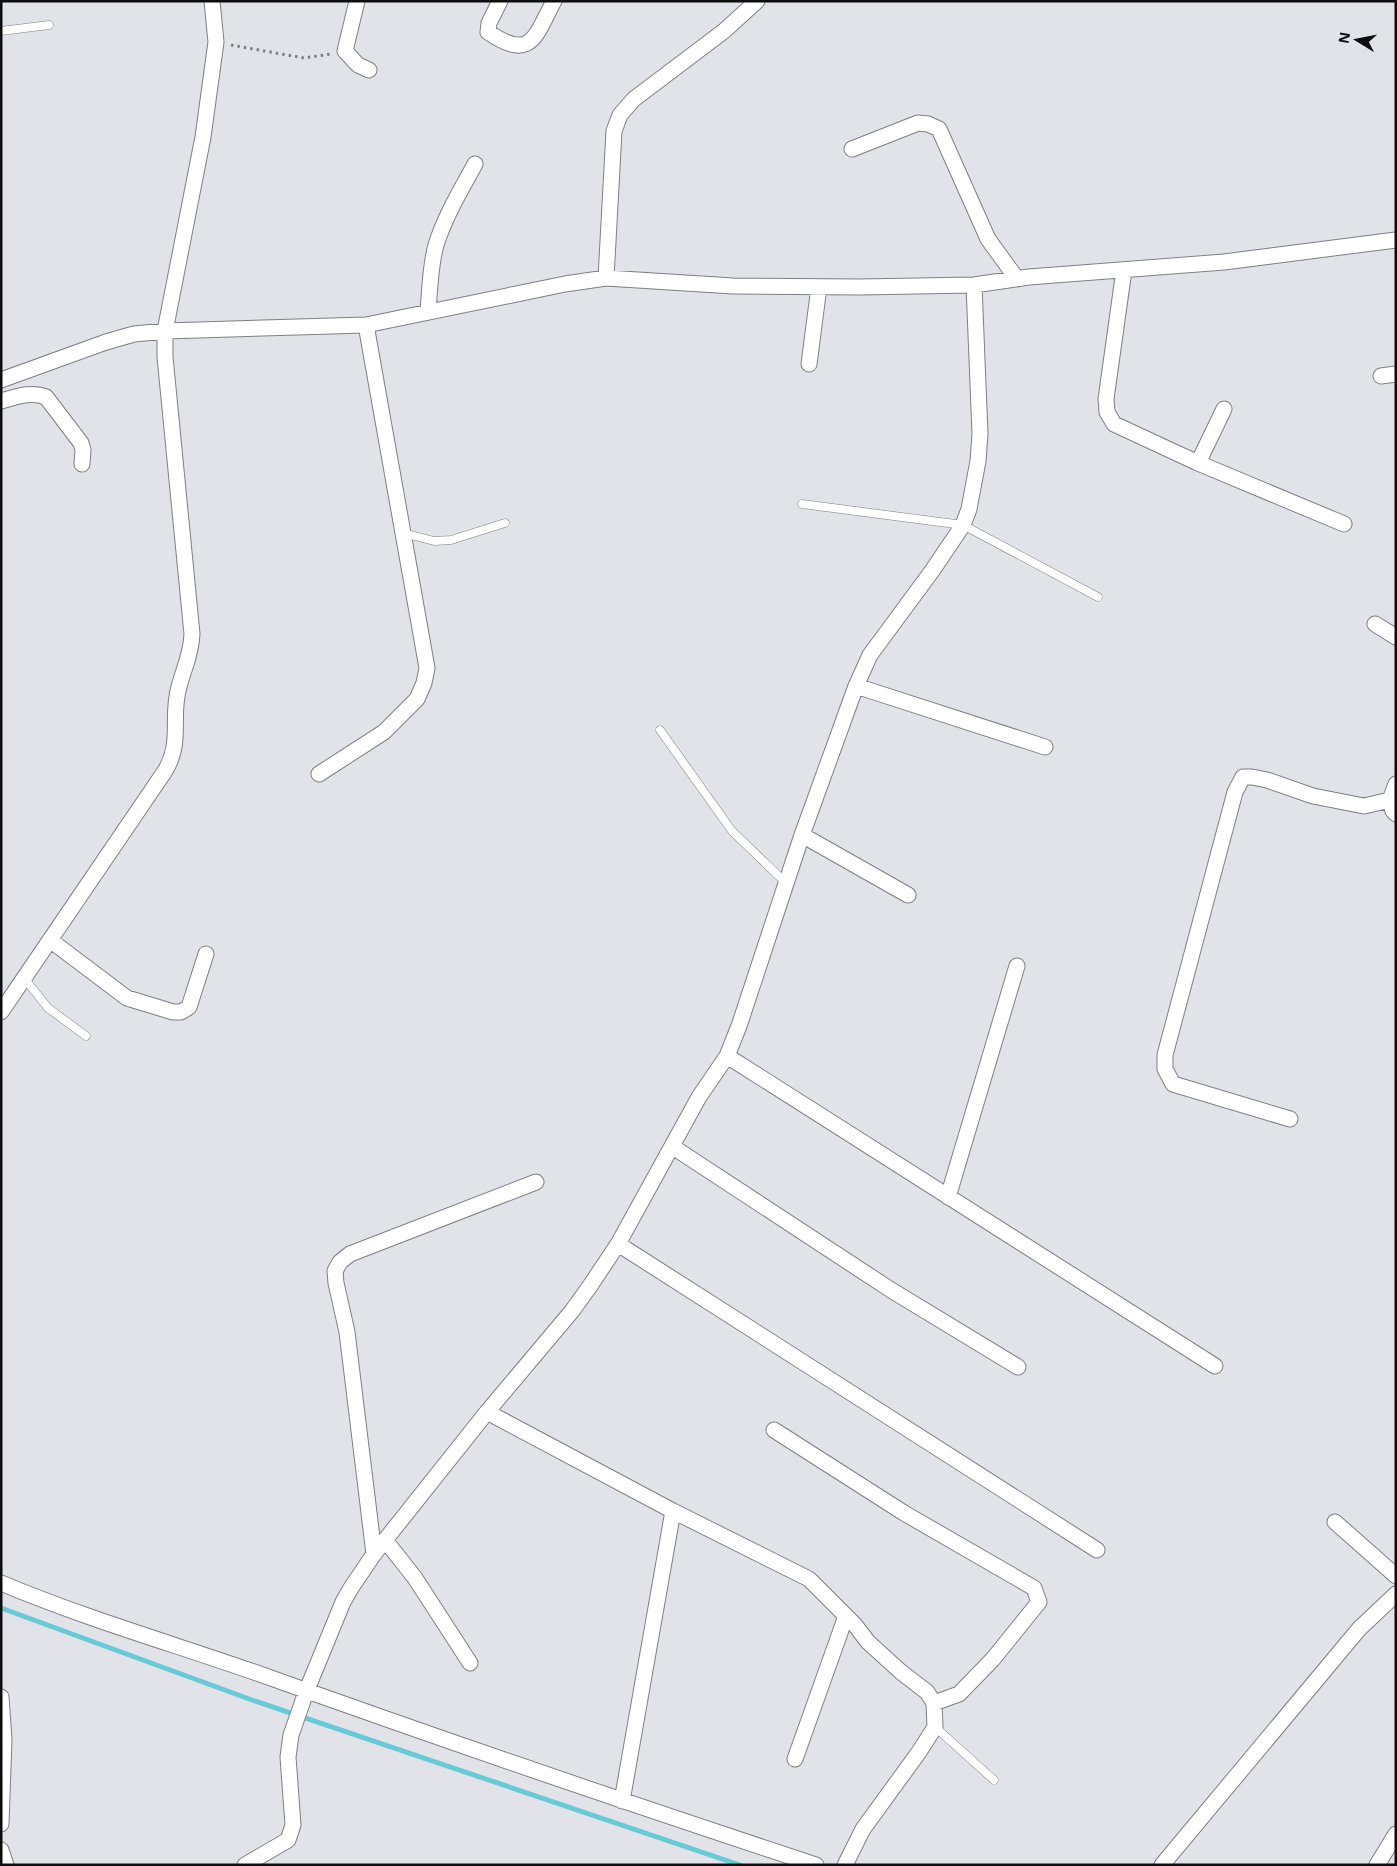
<svg xmlns="http://www.w3.org/2000/svg" width="1397" height="1866" font-family="'Open Sans',sans-serif">
	<style>
		.lines { fill: none; stroke-linecap: round; stroke-linejoin: round }
		.stream { stroke: #69cad7; stroke-width: 5 }
		.lane-casing { stroke: #7e7f84; stroke-width: 9 }
		.street-casing { stroke: #7e7f84; stroke-width: 17 }
		.path { stroke: #7f8083; stroke-width: 3; stroke-dasharray: 2.5 4; stroke-linecap: butt }
		.lane { stroke: #fff; stroke-width: 8 }
		.street { stroke: #fff; stroke-width: 15 }
	</style>
	<rect width="100%" height="100%" fill="#e2e3e8"/>
	<g class="lines">
		<path class="stream" d="M1 1608 252 1700 740 1865"/>
		<defs>
			<path id="lane" d="M1 31 49 25
				M802 504 963 525 1098 597
				M403 533 434 541 451 540 505 523
				M660 730 732 831 786 883
				M24 978 48 1008 86 1036
				M935 1727 994 1780"/>
			<path id="street" d="M357 1 345 51 358 65 369 70
				M500 1 489 23 488 32C532 62 535 36 554 1
				M852 149 918 123 928 124 939 129 988 239 1017 279
				M1124 270 1106 399 1107 412 1114 424 1198 463 1344 524
				M606 278 614 131 620 115 634 99 724 31 757 1
				M428 311C430 289 430 266 436 245 445 216 461 190 475 164
				M809 364 819 287
				M1381 376 1396 374
				M1 380 106 342 134 334 165 331 366 325 565 284 606 278 733 286 860 287 974 285 1029 277 1224 262 1396 240
				M1 401C16 397 31 391 46 397L81 443 83 450 82 464
				M1198 463 1224 409
				M1375 624 1396 637
				M856 686 1045 747
				M319 774 384 732 417 699 424 683 427 668 366 325
				M1396 784 1390 800 1393 811 1396 814
				M802 835 908 895
				M50 940 127 998 173 1012H181L189 1007 206 954
				M1 1012 165 771C183 741 170 718 179 687 184 667 191 656 192 634L165 357V331L203 137 216 42 212 1
				M727 1056 1215 1366
				M1290 1119 1173 1084 1165 1069V1055L1235 792 1243 777H1252L1267 780 1313 796 1364 806 1390 800
				M673 1147 891 1290 1018 1367
				M948 1197 1017 966
				M618 1244 1097 1550
				M487 1412 673 1511 809 1579 855 1625 868 1642 901 1672 927 1692 934 1703 935 1727 919 1752 863 1829 845 1865
				M774 1430 904 1513 1034 1588 1039 1602 993 1659 959 1694 934 1703
				M1335 1522 1396 1576
				M385 1540 415 1578 470 1663
				M374 1554 347 1332 336 1283 335 1271 340 1262 350 1254 536 1182
				M1 1583C89 1620 181 1646 271 1678 452 1743 634 1805 816 1865
				M1 1697 4 1739 1 1824
				M795 1759 846 1616
				M622 1801 673 1511
				M1 1850 6 1865
				M245 1865 288 1840 293 1825 288 1757 291 1735 306 1692 343 1602 351 1588 374 1554 487 1412 572 1311 590 1286 618 1244 699 1097 727 1056 739 1026 802 835 856 686 870 655 932 571 963 525 969 509 978 461 980 434 974 285
				M1162 1865 1359 1629 1396 1594
				M1377 1865 1396 1834"/>
		</defs>
		<use href="#lane" class="lane-casing"/>
		<use href="#street" class="street-casing"/>
		<path class="path" d="M231 45 304 58 331 54"/>
		<use href="#lane" class="lane"/>
		<use href="#street" class="street"/>
	</g>
	<rect width="1397" height="1866" fill="none" stroke="#0d0d0f" stroke-width="5"/>
	<g transform="translate(1357 40) rotate(280)" stroke="#e2e3e8" stroke-width="4" paint-order="stroke">
	<path d="M0-4L9 19L0 12L-9 19Z" fill="#0d0d0f"/>
	<text y="-8" font-size="14" font-weight="bold" text-anchor="middle" fill="#0d0d0f">N</text>
	</g>
</svg>
